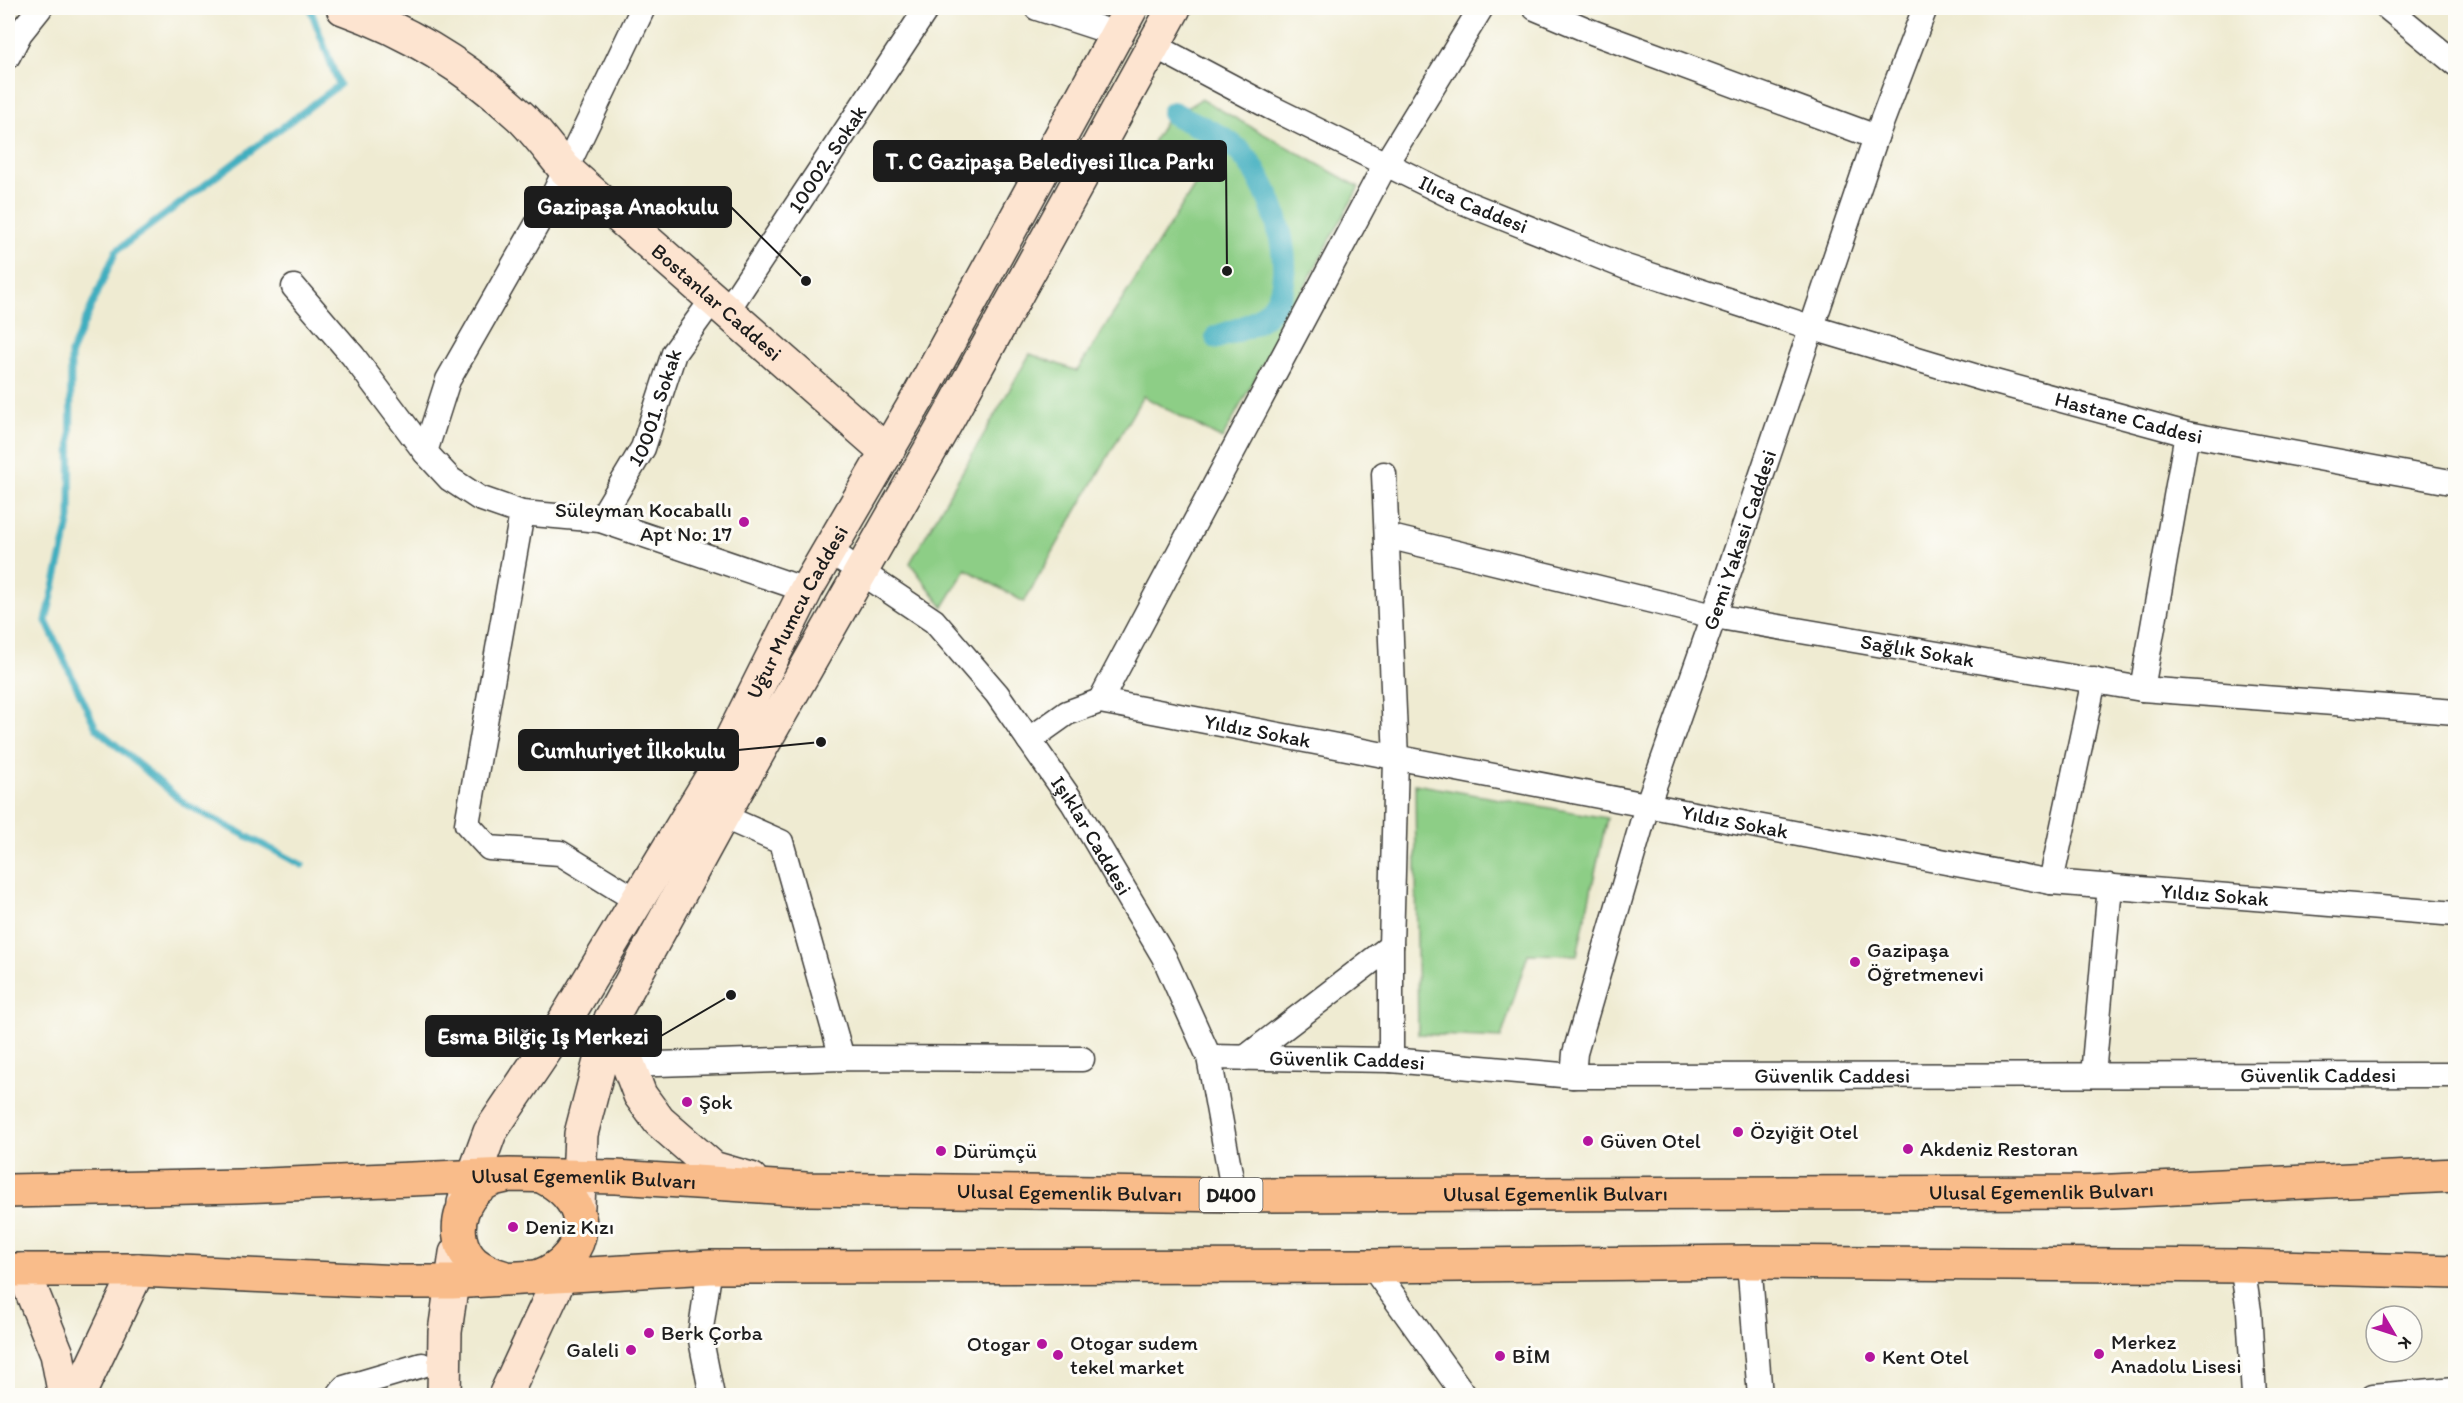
<svg xmlns="http://www.w3.org/2000/svg" width="2463" height="1403" font-family="Itim,sans-serif">
	<style>
		.green { fill: #8dce86; stroke: #547551; stroke-width: 1.5 }
		.lines { fill: none; stroke-linecap: round; stroke-linejoin: round }
		.stream { stroke: #41aebf; stroke-width: 7 }
		.canal { stroke: #41aebf; stroke-width: 24 }
		.street-casing { stroke: #3c3b37; stroke-width: 27 }
		.secondary-casing { stroke: #3c3b37; stroke-width: 36 }
		.highway-casing { stroke: #3c3b37; stroke-width: 36 }
		.street { stroke: #fff; stroke-width: 24 }
		.secondary { stroke: #fde4d0; stroke-width: 33 }
		.highway { stroke: #f9bc8a; stroke-width: 33 }
		.poi-dot { fill: #b5179e; stroke: #fdfcf7; stroke-width: 2 }
		.labels { text-anchor: middle; stroke-width: 6; stroke-linejoin: round; paint-order: stroke }
		.shield { fill: #fdfcf7; stroke: #605f5e; stroke-width: 1.5 }
		.shield-label { font-size: 20px; font-weight: bold; fill: #1c1c1c }
		.street-label { font-size: 21px; fill: #1c1c1c; stroke: #fdfcf7 }
		.poi-label { font-size: 21px; fill: #1c1c1c; stroke: #fdfcf7; text-anchor: start }
		.leader { fill: none; stroke: #1c1c1c; stroke-width: 2 }
		.callout-dot { fill: #1c1c1c; stroke: #fdfcf7; stroke-width: 2 }
		.callout { fill: #1c1c1c; stroke: #1c1c1c; stroke-width: 2 }
		.callout-label { font-size: 22px; text-anchor: middle; font-weight: bold; fill: #fff }
	</style>
	<rect width="100%" height="100%" fill="#fdfcf7"/>
	<filter id="ink" filterUnits="userSpaceOnUse"><feTurbulence type="fractalNoise" baseFrequency=".0167" numOctaves="2"/><feDisplacementMap in="SourceGraphic" scale="12" xChannelSelector="R" yChannelSelector="G"/><feConvolveMatrix kernelMatrix="1 2 1 2 8 2 1 2 1" color-interpolation-filters="sRGB"/></filter>
	<filter id="wash" filterUnits="userSpaceOnUse"><feTurbulence type="fractalNoise" baseFrequency=".008" numOctaves="4" result="noise"/><feDisplacementMap in="SourceGraphic" scale="24" xChannelSelector="R" yChannelSelector="G"/><feGaussianBlur stdDeviation="1.35" result="paint"/><feColorMatrix in="noise" values="0 0 0 0 0 0 0 0 0 0 0 0 0 0 0 0 0 1.4 0 .05"/><feComposite in="paint" operator="in"/></filter>
	<g filter="url(#wash)">
		<rect width="100%" height="100%" fill="#efebd2"/>
		<path class="green" d="M1201 99 1359 187 1222 439 1143 396 1024 602 966 569 943 607 910 563 1030 354 1077 371 1202 174 1153 142 1166 120Z
			M1415 784 1607 818 1577 955 1528 954 1501 1038 1418 1034Z"/>
		<g class="lines">
			<path class="stream" d="M302 865 185 804 96 728 46 621 70 519 71 353 116 251 339 85 310 8"/>
			<path class="canal" d="M1173 113C1193 124 1220 134 1237 149 1269 176 1302 272 1273 307 1258 325 1238 330 1217 337"/>
		</g>
	</g>
	<g filter="url(#ink)">
		<g class="lines">
			<defs>
				<g id="street">
					<path d="M643 8 552 198 448 380 425 452 450 479 479 498 522 513 600 520 806 590"/>
					<path d="M1037 8 1117 34"/>
					<path d="M1535 8 1592 32 1876 137"/>
					<path d="M2388 8 2456 64"/>
					<path id="s1" d="M1153 45 1270 107 1461 201 1626 267 1810 327 1984 379 2187 434 2456 483"/>
					<path d="M8 56 20 33 40 8"/>
					<path d="M294 287 353 356 425 452"/>
					<path id="s2" d="M727 311 927 8"/>
					<path d="M1384 474 1396 759 1391 946V1060"/>
					<path d="M522 513 467 824 489 848 560 853 638 901"/>
					<path id="s3" d="M600 520 643 448 674 353 713 299"/>
					<path id="s4" d="M1387 536 1714 616 2142 689 2456 712"/>
					<path id="s5" d="M830 551 934 621 997 694 1073 803 1164 957 1209 1057 1234 1195"/>
					<path d="M2142 689 2187 434"/>
					<path d="M1100 701 1385 165 1481 8"/>
					<path id="s6" d="M1029 740 1067 713 1100 701 2051 882 2456 914"/>
					<path d="M722 816 781 842 842 1058"/>
					<path d="M2051 882 2094 680"/>
					<path id="s7" d="M1209 1057 1391 1060 1573 1076 2456 1075"/>
					<path d="M1245 1058 1391 946"/>
					<path d="M627 1065 842 1058 1082 1059"/>
					<path d="M2093 1075 2110 886"/>
					<path id="s8" d="M1573 1076 1575 1053 1647 806 1714 616 1876 137 1925 8"/>
					<path d="M1749 1262 1760 1396"/>
					<path d="M1372 1266 1465 1396"/>
					<path d="M2242 1266 2249 1311 2254 1396"/>
					<path d="M710 1267 700 1335 712 1396"/>
					<path d="M338 1396 344 1388 422 1365"/>
					<path d="M2373 1396 2456 1389"/>
				</g>
				<g id="secondary">
					<path id="s9" d="M343 8C408 31 469 69 520 116 536 131 550 151 565 169L878 444 885 455"/>
					<path d="M611 1019 640 1095 659 1121 713 1168 751 1179"/>
					<path id="s10" d="M464 1203 490 1132 559 1030 715 772 806 590 918 398 1131 8"/>
					<path d="M578 1206 581 1134 611 1019 722 816 949 417 1174 8"/>
					<path d="M23 1270 57 1354 65 1396"/>
					<path d="M78 1396 138 1270"/>
					<path d="M444 1396 445 1332 456 1253"/>
					<path d="M505 1396 569 1258"/>
				</g>
				<g id="highway">
					<path d="M502 1177C463 1183 444 1235 474 1263 483 1270 492 1274 503 1277"/>
					<path id="s11" d="M8 1191 240 1186 509 1175 616 1177 806 1189 1234 1195 2091 1192 2456 1175"/>
					<path d="M8 1270H138L400 1282H452L710 1267 1372 1266 1749 1262 2242 1266 2456 1272"/>
					<path d="M540 1276C591 1255 594 1203 545 1178"/>
				</g>
			</defs>
			<use href="#street" class="street-casing"/>
			<use href="#secondary" class="secondary-casing"/>
			<use href="#highway" class="highway-casing"/>
			<use href="#street" class="street"/>
			<use href="#secondary" class="secondary"/>
			<use href="#highway" class="highway"/>
		</g>
	</g>
	<g class="poi-dot">
		<circle cx="744" cy="522" r="6"/>
		<circle cx="1855" cy="962" r="6"/>
		<circle cx="687" cy="1102" r="6"/>
		<circle cx="1738" cy="1132" r="6"/>
		<circle cx="1588" cy="1141" r="6"/>
		<circle cx="1908" cy="1149" r="6"/>
		<circle cx="941" cy="1151" r="6"/>
		<circle cx="513" cy="1227" r="6"/>
		<circle cx="649" cy="1333" r="6"/>
		<circle cx="1042" cy="1344" r="6"/>
		<circle cx="631" cy="1350" r="6"/>
		<circle cx="2099" cy="1354" r="6"/>
		<circle cx="1058" cy="1355" r="6"/>
		<circle cx="1500" cy="1356" r="6"/>
		<circle cx="1870" cy="1357" r="6"/>
	</g>
	<g class="labels">
		<rect class="shield" x="1199.5" y="1178" width="63" height="34" rx="4.5"/>
		<g class="shield-label">
			<text x="1231" y="1202">D400</text>
		</g>
		<g class="street-label">
			<text dy="7" stroke="none"><textPath href="#s2" startOffset="182">10002. Sokak</textPath></text>
			<text dy="7" stroke="none"><textPath href="#s1" startOffset="358">Ilıca Caddesi</textPath></text>
			<text dy="7" stroke="none"><textPath href="#s9" startOffset="480">Bostanlar Caddesi</textPath></text>
			<text dy="7" stroke="none"><textPath href="#s3" startOffset="126">10001. Sokak</textPath></text>
			<text dy="7" stroke="none"><textPath href="#s1" startOffset="1048">Hastane Caddesi</textPath></text>
			<text dy="7" stroke="none"><textPath href="#s8" startOffset="562">Gemi Yakasi Caddesi</textPath></text>
			<text dy="7" stroke="none"><textPath href="#s10" startOffset="680">Uğur Mumcu Caddesi</textPath></text>
			<text dy="7" stroke="none"><textPath href="#s4" startOffset="543">Sağlık Sokak</textPath></text>
			<text dy="7" stroke="none"><textPath href="#s6" startOffset="242">Yıldız Sokak</textPath></text>
			<text dy="7" stroke="none"><textPath href="#s6" startOffset="728">Yıldız Sokak</textPath></text>
			<text dy="7" stroke="none"><textPath href="#s5" startOffset="392">Işıklar Caddesi</textPath></text>
			<text dy="7" stroke="none"><textPath href="#s6" startOffset="1214">Yıldız Sokak</textPath></text>
			<text dy="7" stroke="none"><textPath href="#s7" startOffset="138">Güvenlik Caddesi</textPath></text>
			<text dy="7" stroke="none"><textPath href="#s7" startOffset="624">Güvenlik Caddesi</textPath></text>
			<text dy="7" stroke="none"><textPath href="#s7" startOffset="1110">Güvenlik Caddesi</textPath></text>
			<text dy="7" stroke="none"><textPath href="#s11" startOffset="576">Ulusal Egemenlik Bulvarı</textPath></text>
			<text dy="7" stroke="none"><textPath href="#s11" startOffset="2034">Ulusal Egemenlik Bulvarı</textPath></text>
			<text dy="7" stroke="none"><textPath href="#s11" startOffset="1062">Ulusal Egemenlik Bulvarı</textPath></text>
			<text dy="7" stroke="none"><textPath href="#s11" startOffset="1548">Ulusal Egemenlik Bulvarı</textPath></text>
		</g>
		<g class="poi-label">
			<text x="732" y="517" text-anchor="end">Süleyman Kocaballı<tspan x="732" dy="24">Apt No: 17</tspan></text>
			<text x="1867" y="957">Gazipaşa<tspan x="1867" dy="24">Öğretmenevi</tspan></text>
			<text x="699" y="1109">Şok</text>
			<text x="1750" y="1139">Özyiğit Otel</text>
			<text x="1600" y="1148">Güven Otel</text>
			<text x="1920" y="1156">Akdeniz Restoran</text>
			<text x="953" y="1158">Dürümçü</text>
			<text x="525" y="1234">Deniz Kızı</text>
			<text x="661" y="1340">Berk Çorba</text>
			<text x="2111" y="1349">Merkez<tspan x="2111" dy="24">Anadolu Lisesi</tspan></text>
			<text x="1070" y="1350">Otogar sudem<tspan x="1070" dy="24">tekel market</tspan></text>
			<text x="1030" y="1351" text-anchor="end">Otogar</text>
			<text x="619" y="1357" text-anchor="end">Galeli</text>
			<text x="1512" y="1363">BİM</text>
			<text x="1882" y="1364">Kent Otel</text>
		</g>
	</g>
	<path class="leader" d="M1227 271L1226 161M806 281L731 207M821 742L738 750M731 995L661 1036"/>
	<g class="callout-dot">
		<circle cx="1227" cy="271" r="6"/>
		<circle cx="806" cy="281" r="6"/>
		<circle cx="821" cy="742" r="6"/>
		<circle cx="731" cy="995" r="6"/>
	</g>
	<g class="callout">
		<rect x="874" y="141" width="352" height="40" rx="6"/>
		<rect x="525" y="187" width="206" height="40" rx="6"/>
		<rect x="519" y="730" width="219" height="40" rx="6"/>
		<rect x="426" y="1016" width="235" height="40" rx="6"/>
	</g>
	<g class="callout-label">
		<text x="1050" y="169">T. C Gazipaşa Belediyesi Ilıca Parkı</text>
		<text x="628" y="214">Gazipaşa Anaokulu</text>
		<text x="628" y="758">Cumhuriyet İlkokulu</text>
		<text x="543" y="1044">Esma Bilğiç Iş Merkezi</text>
	</g>
	<rect width="2463" height="1403" fill="none" stroke="#fdfcf7" stroke-width="30"/>
	<g transform="translate(2394 1334) rotate(129)"><circle r="28" fill="#fdfcf7" stroke="#a3a29f" stroke-width="1.5"/>
	<path d="M0-4.5L10 22L0 15L-10 22Z" fill="#b5179e"/>
	<text y="-9" font-size="16" font-weight="bold" text-anchor="middle" fill="#1c1c1c">K</text>
	</g>
</svg>
